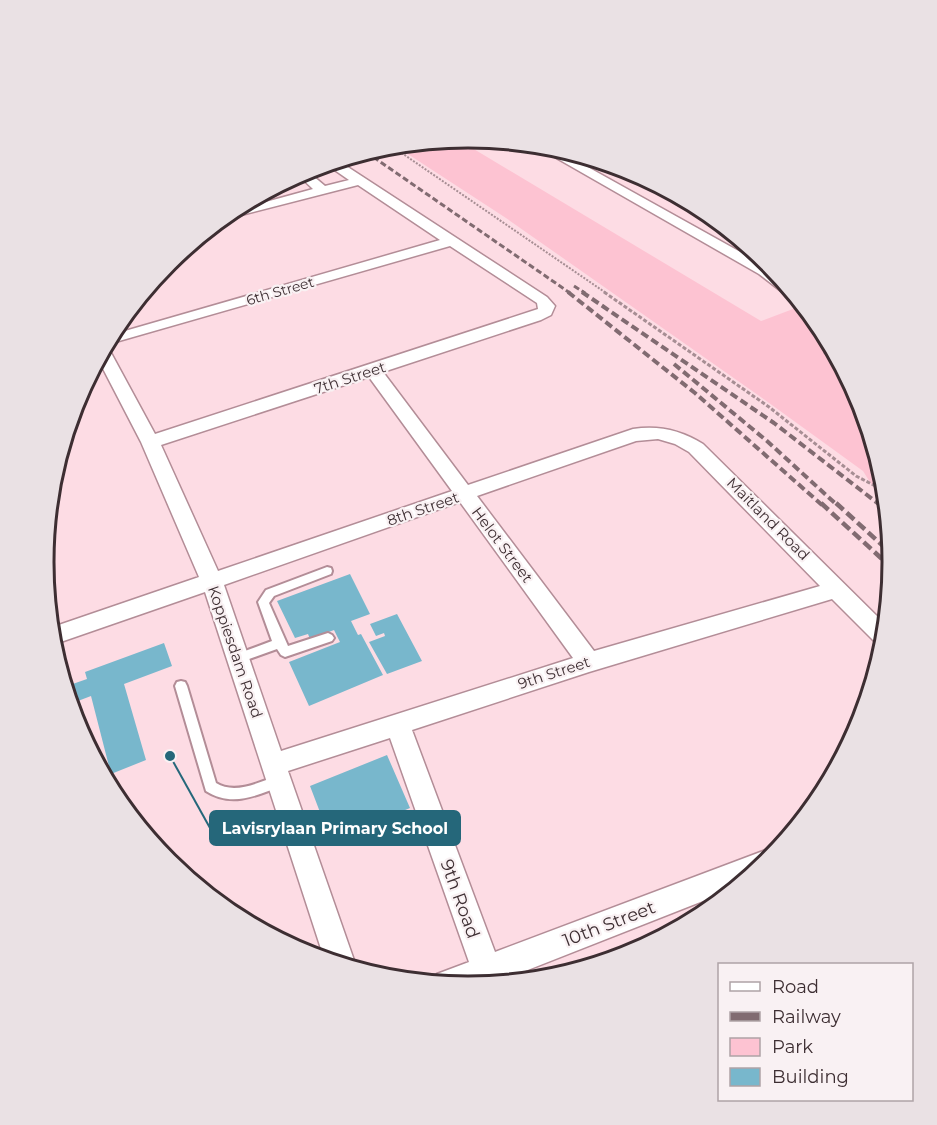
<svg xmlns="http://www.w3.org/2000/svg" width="937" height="1125" font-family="Montserrat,sans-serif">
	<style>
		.green { fill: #fdc3d2 }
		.building { fill: #78b7cc }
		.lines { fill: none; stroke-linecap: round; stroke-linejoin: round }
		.service-casing { stroke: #b38d97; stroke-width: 4 }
		.minor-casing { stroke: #b38d97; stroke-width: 3 }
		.path-far1 { stroke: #a78e94; stroke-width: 2; stroke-dasharray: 2 1.5; stroke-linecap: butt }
		.path { stroke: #a78e94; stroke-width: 3; stroke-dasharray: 4 2; stroke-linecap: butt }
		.service { fill: #fff; fill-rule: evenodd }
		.minor { fill: #fff; fill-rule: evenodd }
		.rail-far2 { stroke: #816b71; stroke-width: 3; stroke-dasharray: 6 3; stroke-linecap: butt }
		.rail-far1 { stroke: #816b71; stroke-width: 4; stroke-dasharray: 8 4; stroke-linecap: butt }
		.rail { stroke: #816b71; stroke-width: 4.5; stroke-dasharray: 10 4.5; stroke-linecap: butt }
		.labels { text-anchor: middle; stroke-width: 4.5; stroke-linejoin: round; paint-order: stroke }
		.far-street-label { font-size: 14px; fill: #3d2e32; stroke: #f9f1f3 }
		.street-label { font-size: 15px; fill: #3d2e32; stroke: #f9f1f3 }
		.near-street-label { font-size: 18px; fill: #3d2e32; stroke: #f9f1f3 }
		.rim { fill: none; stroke: #3d2e32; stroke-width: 3 }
		.leader { fill: none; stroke: #25677a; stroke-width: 2 }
		.callout-dot { fill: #25677a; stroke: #f9f1f3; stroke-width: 2 }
		.callout { fill: #25677a; stroke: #25677a; stroke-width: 2 }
		.callout-label { font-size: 16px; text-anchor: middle; font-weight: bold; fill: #fff }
	</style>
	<rect width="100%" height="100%" fill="#fddce4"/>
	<path class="green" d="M457 139 761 321 801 306C817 318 825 332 834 350L831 352 837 355C861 400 882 449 887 500L875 490 863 471 765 400 506 218 394 145Z"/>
	<path class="building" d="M350 574 370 614 351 621 358 635 361 634 383 675 309 706 289 662 340 642 334 630 310 639 308 634 295 638 277 601Z
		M397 614 422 661 387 674 369 642 385 636 384 633 376 636 370 624Z
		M164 643 172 666 124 684 146 760 111 774 91 696 70 704 64 687 87 679 85 672Z
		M387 755 410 808 331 841 310 786Z"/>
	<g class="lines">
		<defs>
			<path id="service" d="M327 567 331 568 332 571 331 574 274 596 269 603 288 646 328 633 332 635 334 638 332 641 285 657 281 655 277 649 238 663 234 661 232 658 234 655 272 641 258 602 266 590Z
				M181 681 185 682 187 686 216 783C235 795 260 782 279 775L284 777 285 781 284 785C258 795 232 808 206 791L175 686 177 682Z"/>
			<path id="minor" d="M532 144 550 146 769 268 781 277 802 302 794 301 759 274Z
				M337 160 547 297 555 306 551 315 541 320 383 372 468 485 633 429C658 425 681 430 703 444L887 626 885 648 878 645 832 599 589 672 412 730 495 952 771 848 779 851 769 863 741 886 487 986 468 987 434 984 437 974 469 962 390 738 288 771 356 966 354 970 325 961 205 592 52 645 50 628 199 577 141 442 98 359 104 347 110 351 155 434 538 309 537 303 450 246 105 345 111 335 440 240 358 185 218 221 229 212 313 189 297 174 306 170 325 186 349 180 326 164ZM369 377 452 491 218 571 161 445ZM658 439 675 444 689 452 820 586 594 651 477 496 636 441ZM460 502 573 658 281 751 224 585Z"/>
		</defs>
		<use href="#service" class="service-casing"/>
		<use href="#minor" class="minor-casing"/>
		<path class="path-far1" d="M390 145 606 293"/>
		<path class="path" d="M604 292 769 407 856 476 887 492
			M829 340 825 353 841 363"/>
		<use href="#service" class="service"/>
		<use href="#minor" class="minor"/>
		<path class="rail-far2" d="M366 152 570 293
			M574 286 585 293"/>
		<path class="rail-far1" d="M568 292 695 393 822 505
			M582 292 774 423 880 505
			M674 364 767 441 837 505"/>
		<path class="rail" d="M821 503 893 569
			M836 503 893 555
			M878 503 888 511"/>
	</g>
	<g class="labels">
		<g class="far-street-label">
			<text transform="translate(280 291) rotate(-16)" y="5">6th Street</text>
		</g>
		<g class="street-label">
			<text transform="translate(350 378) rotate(-18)" y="5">7th Street</text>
			<text transform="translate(423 509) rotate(-19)" y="5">8th Street</text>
			<text transform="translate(768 519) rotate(45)" y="5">Maitland Road</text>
			<text transform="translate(502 545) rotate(53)" y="5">Helot Street</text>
			<text transform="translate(235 652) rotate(71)" y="5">Koppiesdam Road</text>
			<text transform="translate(554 673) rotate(-18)" y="5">9th Street</text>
		</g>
		<g class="near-street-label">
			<text transform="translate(460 899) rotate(70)" y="6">9th Road</text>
			<text transform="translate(609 924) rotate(-21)" y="6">10th Street</text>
		</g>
	</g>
	<path d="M0 0H937V1125H0ZM54 562a414 414 0 1 1 828 0a414 414 0 1 1-828 0Z" fill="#eae1e4" fill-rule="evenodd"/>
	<path class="rim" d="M54 562a414 414 0 1 1 828 0a414 414 0 1 1-828 0Z"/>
	<path class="leader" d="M170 756L210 828"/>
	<circle class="callout-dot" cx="170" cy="756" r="6"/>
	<rect class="callout" x="210" y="811" width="250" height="34" rx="6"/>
	<g class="callout-label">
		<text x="335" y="834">Lavisrylaan Primary School</text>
	</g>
	<rect x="718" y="963" width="195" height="138" fill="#f9f1f3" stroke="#aea3a6" stroke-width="1.5"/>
	<rect x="730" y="982" width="30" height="9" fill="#ffffff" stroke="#aea3a6" stroke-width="1.5"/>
	<text x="772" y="993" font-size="18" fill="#3d2e32">Road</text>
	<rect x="730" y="1012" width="30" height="9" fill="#816b71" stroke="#aea3a6" stroke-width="1.5"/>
	<text x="772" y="1023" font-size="18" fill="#3d2e32">Railway</text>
	<rect x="730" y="1038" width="30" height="18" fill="#fdc3d2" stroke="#aea3a6" stroke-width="1.5"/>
	<text x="772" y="1053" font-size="18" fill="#3d2e32">Park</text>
	<rect x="730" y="1068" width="30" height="18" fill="#78b7cc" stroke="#aea3a6" stroke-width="1.5"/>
	<text x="772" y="1083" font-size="18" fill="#3d2e32">Building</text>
</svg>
